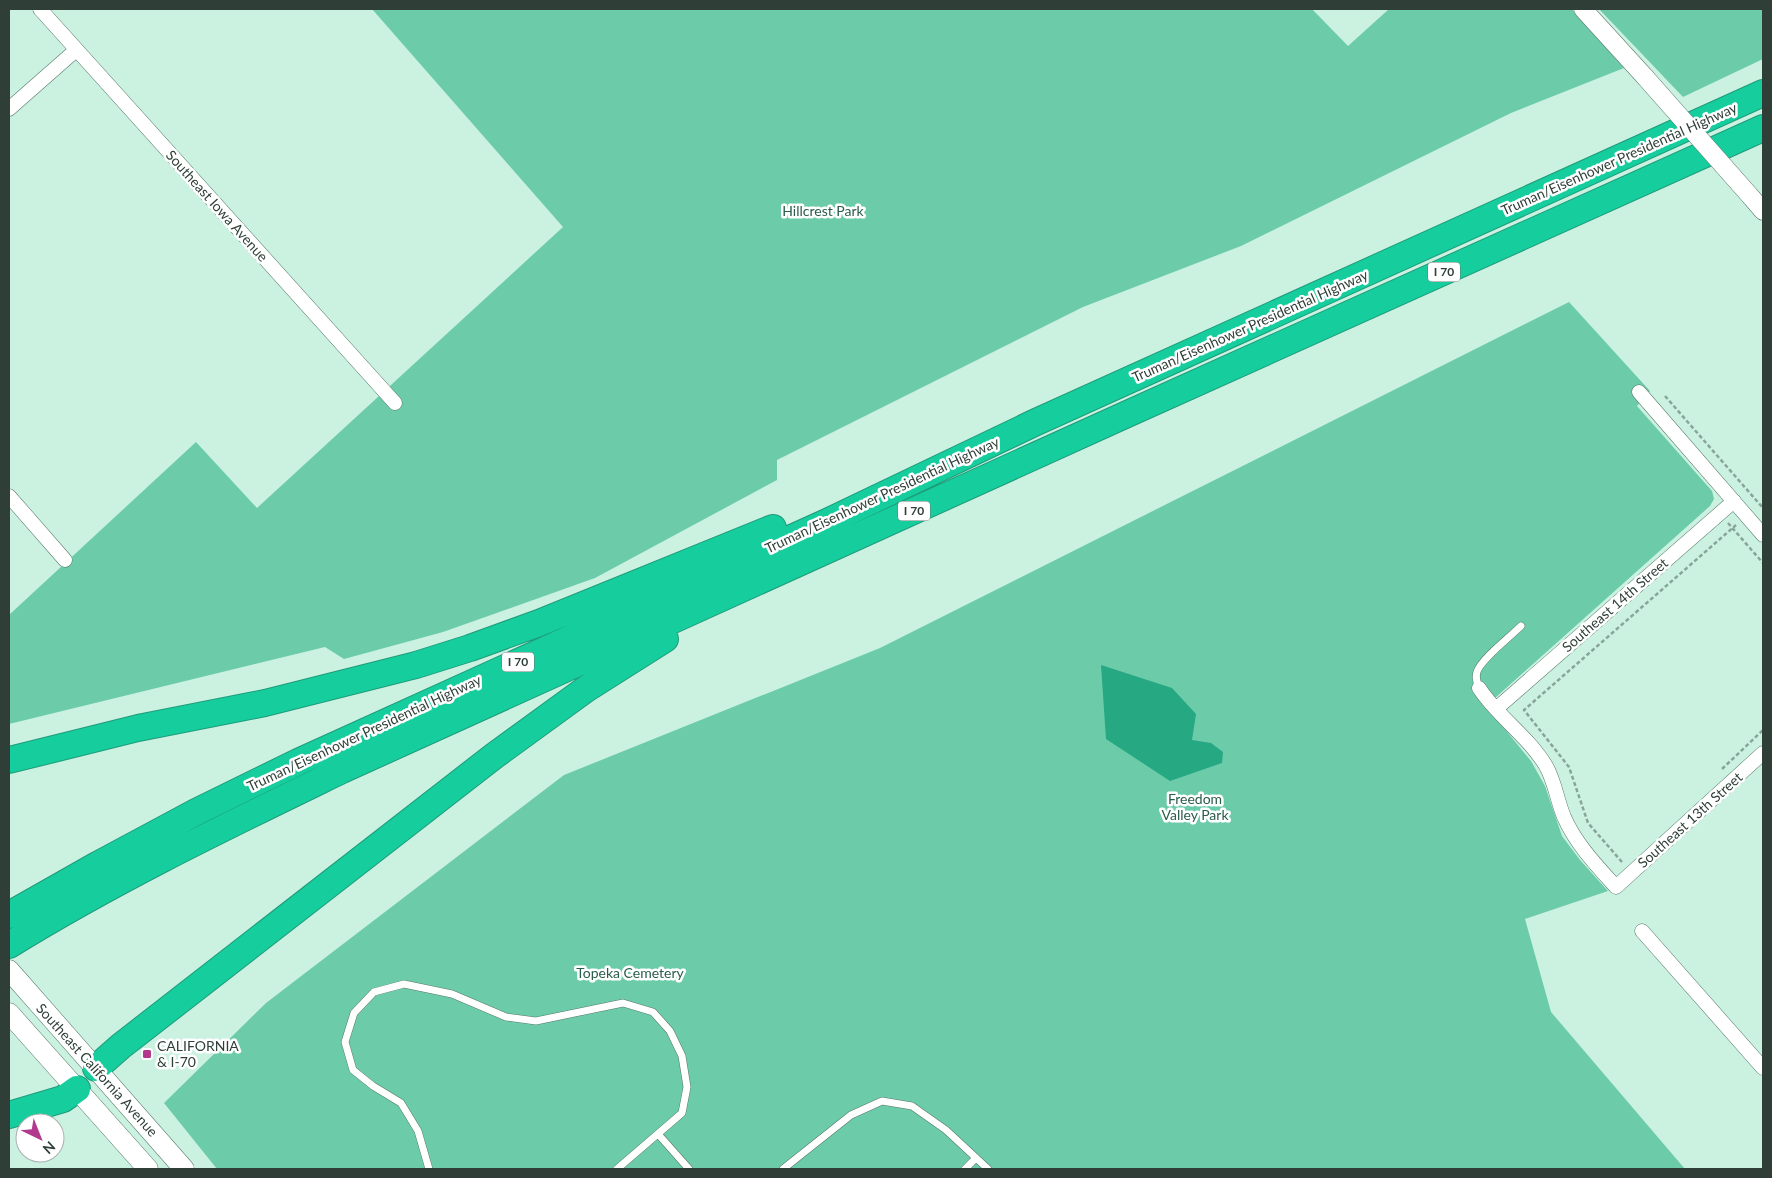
<svg xmlns="http://www.w3.org/2000/svg" width="1772" height="1178" font-family="Lato,sans-serif">
	<style>
		.green { fill: #6cccaa }
		.water { fill: #26a882 }
		.lines { fill: none; stroke-linecap: round; stroke-linejoin: round }
		.service-casing { stroke: #56796b; stroke-width: 8 }
		.minor-casing { stroke: #56796b; stroke-width: 15 }
		.tertiary-casing { stroke: #56796b; stroke-width: 19 }
		.secondary-casing { stroke: #56796b; stroke-width: 21 }
		.motorway-casing { stroke: #1f9b7a; stroke-width: 28 }
		.path { stroke: #88a599; stroke-width: 2.5; stroke-dasharray: 4 2.5; stroke-linecap: butt }
		.service { stroke: #fff; stroke-width: 7 }
		.minor { stroke: #fff; stroke-width: 14 }
		.tertiary { stroke: #fff; stroke-width: 18 }
		.secondary { stroke: #fff; stroke-width: 20 }
		.motorway { stroke: #16cd9d; stroke-width: 26 }
		.tertiary-bridge-casing { stroke: #56796b; stroke-width: 19; stroke-linecap: butt }
		.tertiary-bridge { stroke: #fff; stroke-width: 18 }
		.poi-dot { fill: #b2398d; stroke: #fff; stroke-width: 2 }
		.labels { text-anchor: middle; stroke-width: 5; stroke-linejoin: round; paint-order: stroke }
		.shield { fill: #fff; stroke: #6d7974; stroke-width: 1 }
		.shield-label { font-size: 12px; font-weight: bold; fill: #2f3f38 }
		.street-label { font-size: 14px; fill: #2f3f38; stroke: #fff }
		.park-label { font-size: 14px; fill: #2b5c4b; stroke: #fff }
		.poi-label { font-size: 14px; fill: #2f3f38; stroke: #fff; text-anchor: start }
	</style>
	<rect width="100%" height="100%" fill="#cbf1e1"/>
	<path class="green" d="M372 9H1312L1348 46 1389 9H1572L1624 68 1511 113 1241 246 1083 307 777 460V480L595 578 443 632 344 659 325 647 9 724V615L196 442 257 508 563 227Z
		M1599 9H1763V59L1683 97Z
		M1569 302 1650 391 1637 406 1712 491 1714 499 1710 506 1486 706 1531 761 1545 786 1562 836 1580 860 1608 891 1525 919 1551 1012 1685 1169H217L164 1103 266 1003 564 775 880 648Z"/>
	<path class="water" d="M1101 665 1172 688 1196 714 1192 740 1211 743 1223 752 1222 763 1170 781 1106 739Z"/>
	<g class="lines">
		<defs>
			<path id="service" d="M1479 688C1477 682 1475 678 1477 672 1480 660 1511 636 1521 626
				M658 1134 689 1169
				M429 1169 418 1131 401 1103 373 1086 353 1070 345 1042 354 1013 374 992 404 984 452 994 506 1017 536 1021 623 1003 653 1012 670 1031 682 1056 687 1087 682 1113 617 1169
				M783 1169 851 1115 882 1101 912 1106 946 1130 988 1169
				M965 1169 976 1158"/>
			<path id="minor" d="M40 9 395 403
				M9 109 76 50
				M1639 392 1763 535
				M9 496 65 560
				M1479 688C1497 716 1528 736 1546 766 1555 782 1557 800 1564 817 1576 844 1596 865 1616 887L1763 753
				M1497 708 1734 501
				M1642 931 1763 1068"/>
			<path id="tertiary" d="M1583 9 1645 77
				M1751 197 1763 211"/>
			<path id="secondary" d="M9 970 184 1169
				M9 1013 148 1169"/>
			<path id="motorway" d="M9 760 138 728 265 703 416 665 470 648 539 623 773 528
				M9 915 99 864 196 812 298 762 827 522 1034 423 1763 93
				M9 945C116 879 229 825 342 770L1125 415 1763 128
				M96 1068 121 1046 494 756 586 689 665 639
				M9 1115 63 1099 77 1089"/>
		</defs>
		<use href="#service" class="service-casing"/>
		<use href="#minor" class="minor-casing"/>
		<use href="#tertiary" class="tertiary-casing"/>
		<use href="#secondary" class="secondary-casing"/>
		<use href="#motorway" class="motorway-casing"/>
		<path class="path" d="M1665 396 1763 508
			M1728 523 1763 563
			M1722 769 1763 730
			M1622 862 1588 823 1569 767 1524 710 1736 525"/>
		<use href="#service" class="service"/>
		<use href="#minor" class="minor"/>
		<use href="#tertiary" class="tertiary"/>
		<use href="#secondary" class="secondary"/>
		<use href="#motorway" class="motorway"/>
		<defs>
			<path id="tertiary-bridge" d="M1645 77 1751 197"/>
		</defs>
		<use href="#tertiary-bridge" class="tertiary-bridge-casing"/>
		<use href="#tertiary-bridge" class="tertiary-bridge"/>
	</g>
	<rect class="poi-dot" x="142" y="1049" width="10" height="10" rx="2.5"/>
	<g class="labels">
		<g class="shield">
			<rect x="1428" y="262.5" width="32" height="19" rx="4"/>
			<rect x="898" y="501.5" width="32" height="19" rx="4"/>
			<rect x="502" y="652.5" width="32" height="19" rx="4"/>
		</g>
		<g class="shield-label">
			<text x="1444" y="276">I 70</text>
			<text x="914" y="515">I 70</text>
			<text x="518" y="666">I 70</text>
		</g>
		<g class="street-label">
			<text transform="translate(1619 159) rotate(-24)" y="5">Truman/Eisenhower Presidential Highway</text>
			<text transform="translate(217 206) rotate(48)" y="5">Southeast Iowa Avenue</text>
			<text transform="translate(1250 326) rotate(-24)" y="5">Truman/Eisenhower Presidential Highway</text>
			<text transform="translate(882 495) rotate(-25)" y="5">Truman/Eisenhower Presidential Highway</text>
			<text transform="translate(1615 605) rotate(-41)" y="5">Southeast 14th Street</text>
			<text transform="translate(364 733) rotate(-25)" y="5">Truman/Eisenhower Presidential Highway</text>
			<text transform="translate(1690 820) rotate(-42)" y="5">Southeast 13th Street</text>
			<text transform="translate(97 1070) rotate(48)" y="5">Southeast California Avenue</text>
		</g>
		<g class="park-label">
			<text x="823" y="216">Hillcrest Park</text>
			<text x="1195" y="804">Freedom<tspan x="1195" dy="16">Valley Park</tspan></text>
			<text x="630" y="978">Topeka Cemetery</text>
		</g>
		<g class="poi-label">
			<text x="157" y="1051">CALIFORNIA<tspan x="157" dy="16">&amp; I-70</tspan></text>
		</g>
	</g>
	<rect width="1772" height="1178" fill="none" stroke="#2f3f38" stroke-width="20"/>
	<g transform="translate(40 1138) rotate(137)"><circle r="24" fill="#ffffff" stroke="#acb2af"/>
	<path d="M0-4L9 19L0 12L-9 19Z" fill="#b2398d"/>
	<text y="-8" font-size="14" font-weight="bold" text-anchor="middle" fill="#2f3f38">N</text>
	</g>
</svg>
